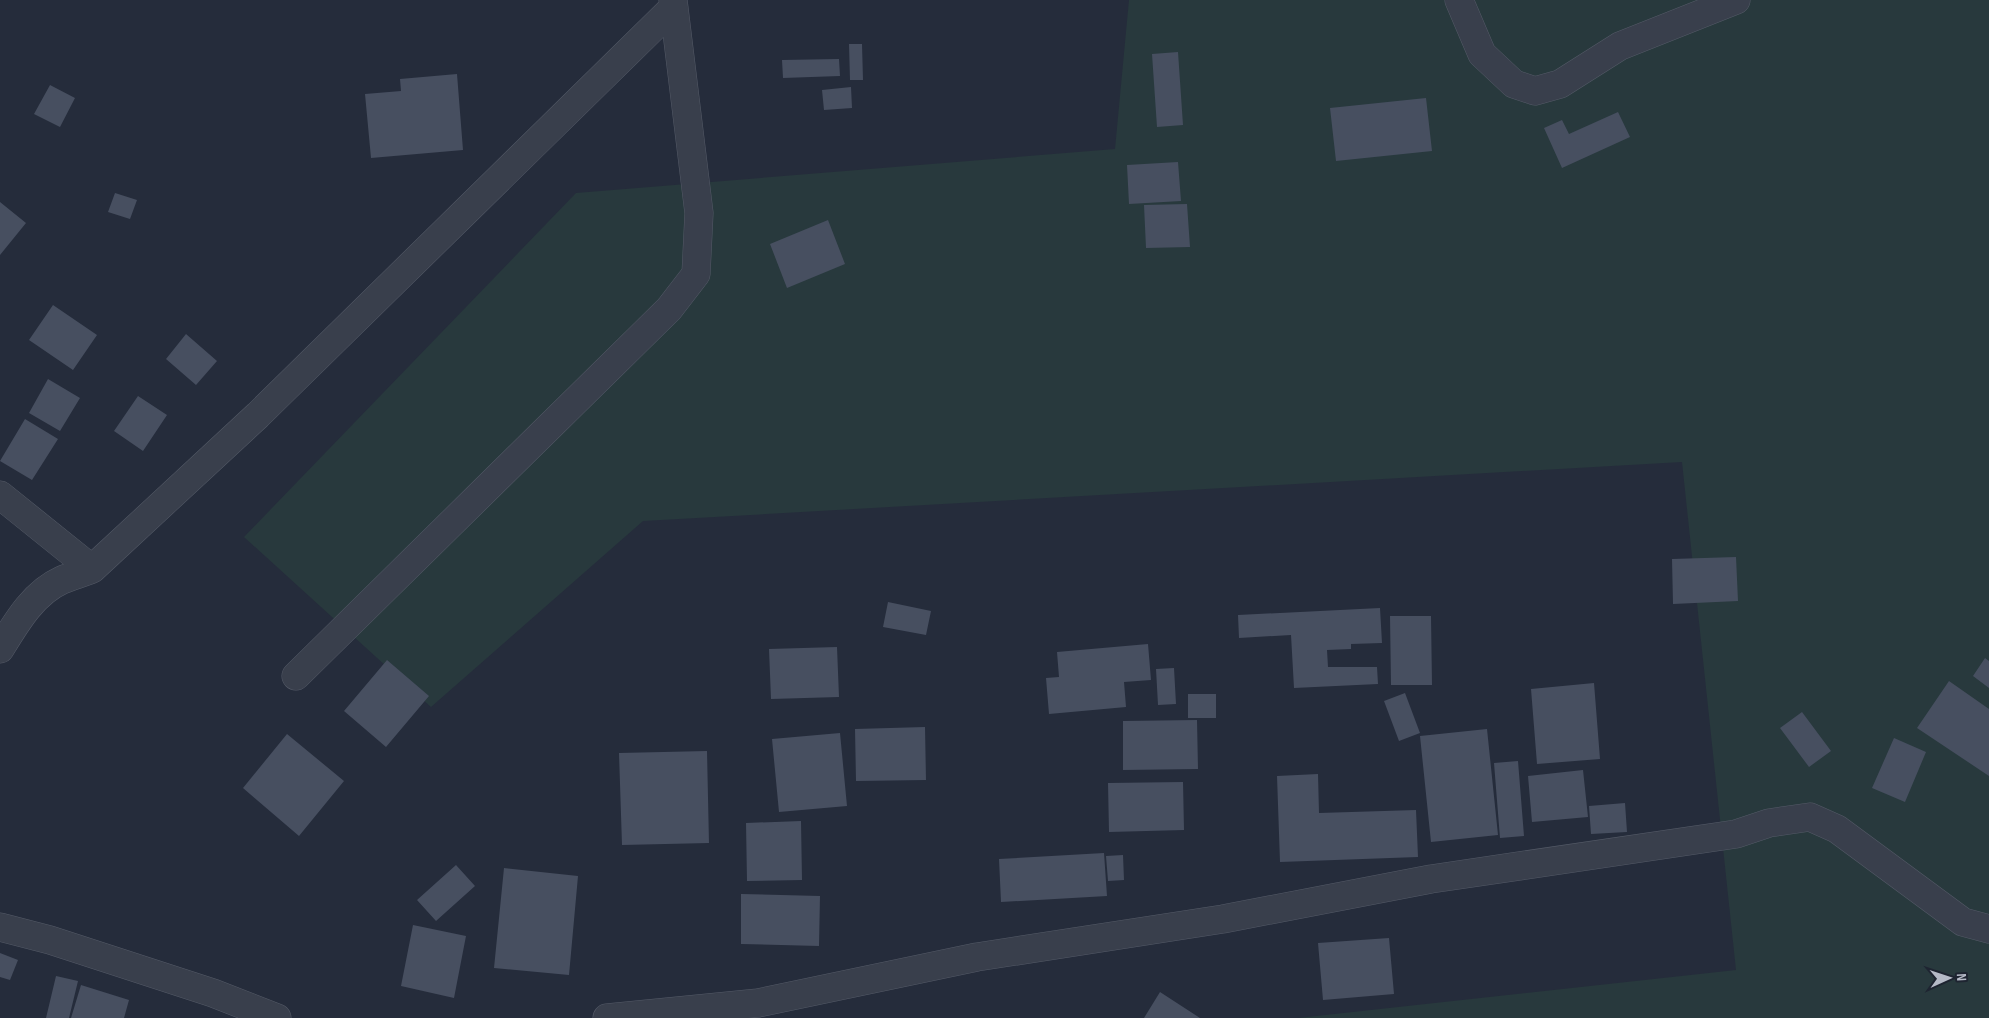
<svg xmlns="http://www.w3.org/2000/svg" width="1989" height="1018" font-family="'Sofia Sans Condensed',sans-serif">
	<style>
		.green { fill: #28393d }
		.building { fill: #474f60 }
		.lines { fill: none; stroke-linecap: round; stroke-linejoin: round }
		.street-casing { stroke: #545a67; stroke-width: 29 }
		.street { stroke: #393f4c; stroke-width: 28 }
	</style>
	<rect width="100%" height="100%" fill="#252c3b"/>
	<path class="green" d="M1129 0H1989V1018H1298L1736 970 1682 462 643 521 431 707 244 537 576 193 1115 149Z"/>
	<path class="building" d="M849 44H862L863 80H850Z
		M1178 52 1183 125 1157 127 1152 54Z
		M839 59 840 76 783 78 782 60Z
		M457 74 463 150 371 158 365 94 401 91 400 79Z
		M50 85 75 98 60 127 34 114Z
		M851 87 852 108 824 110 822 90Z
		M1426 98 1432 151 1336 161 1330 108Z
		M1618 112 1630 137 1562 168 1544 128 1562 120 1569 134Z
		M1178 162 1181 201 1129 204 1127 165Z
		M115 193 137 200 130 219 108 212Z
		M0 202 26 223 0 255Z
		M1187 204 1190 247 1146 248 1144 205Z
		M828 220 845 264 787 288 770 244Z
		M53 305 97 335 73 370 29 340Z
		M186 334 217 361 196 385 166 359Z
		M48 379 80 398 60 431 29 413Z
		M138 396 167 415 143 451 114 431Z
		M25 419 58 439 32 480 0 461Z
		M1736 557 1738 601 1673 604 1672 559Z
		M888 602 931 611 926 635 883 627Z
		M1380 608 1382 643 1351 644V649L1327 650 1328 667H1377L1378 684 1294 688 1291 635 1239 638 1238 615Z
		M1390 616H1431L1432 685H1391Z
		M1148 644 1151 680 1124 682 1126 707 1049 714 1046 678 1059 677 1057 652Z
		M837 647 839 697 771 699 769 649Z
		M1985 658 1989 661V688L1973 676Z
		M387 660 429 696 386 747 344 711Z
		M1174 668 1176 704 1158 705 1156 669Z
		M1949 681 1989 709V776L1917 728Z
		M1594 683 1600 759 1537 764 1531 689Z
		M1405 693 1420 733 1399 741 1384 701Z
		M1188 694H1216V718H1188Z
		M1802 712 1831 751 1809 767 1780 728Z
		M1197 720 1198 769 1123 770V721Z
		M925 727 926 780 856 781 855 729Z
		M1487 729 1498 835 1431 842 1420 736Z
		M840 733 847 806 779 812 772 739Z
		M287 734 344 781 299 836 243 788Z
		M1894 738 1926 752 1905 802 1872 788Z
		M707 751 709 843 622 845 619 753Z
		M1518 761 1524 836 1500 838 1494 763Z
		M1583 770 1588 817 1532 822 1528 776Z
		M1318 774 1319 813 1416 810 1418 857 1280 862 1277 776Z
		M1183 782 1184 830 1109 832 1108 783Z
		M1625 803 1627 832 1591 834 1589 806Z
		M801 821 802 880 747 881 746 823Z
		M1104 853 1107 896 1001 902 999 859Z
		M1123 855 1124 880 1108 881 1106 856Z
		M456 865 475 886 436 921 417 900Z
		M504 868 578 876 569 975 494 968Z
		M741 894 820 896 819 946 741 944Z
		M413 925 466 936 454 998 401 986Z
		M1389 938 1394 994 1323 1000 1318 943Z
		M0 953 18 960 10 980 0 977Z
		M56 976 78 981 69 1018H46Z
		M81 985 129 1000 124 1018H71Z
		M1160 992 1200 1018H1144Z"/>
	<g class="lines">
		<defs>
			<path id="street" d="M1459 0 1482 54 1514 84 1535 91 1560 84 1620 46 1736 0
				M0 495 92 569
				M0 649C16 623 33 593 62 580 72 576 82 573 92 569L258 415 674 7
				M296 676 669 309 696 274 699 213 673 0
				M0 927 50 940 213 993 277 1018
				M607 1018 758 1003 977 957 1223 919 1431 879 1736 834 1769 823 1810 817 1837 829 1963 922 1989 929"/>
		</defs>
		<use href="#street" class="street-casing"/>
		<use href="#street" class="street"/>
	</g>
	<g transform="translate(1949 978) rotate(87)" stroke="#1e2431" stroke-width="4" paint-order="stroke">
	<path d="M0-4L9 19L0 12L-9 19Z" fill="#b5bac7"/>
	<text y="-8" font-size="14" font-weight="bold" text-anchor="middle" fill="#b5bac7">N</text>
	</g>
</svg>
